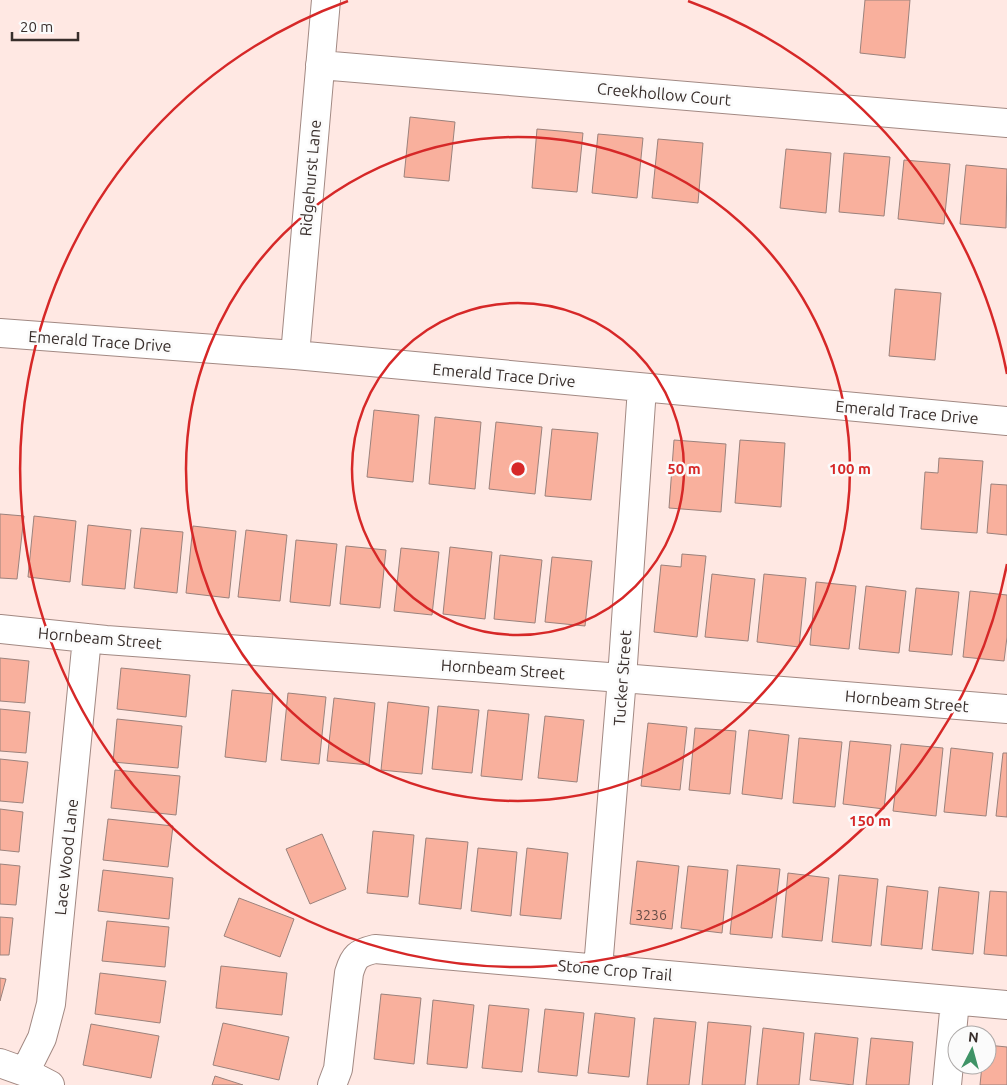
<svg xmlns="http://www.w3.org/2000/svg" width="1007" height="1085" font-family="Ubuntu,sans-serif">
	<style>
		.building { fill: #f9b09d; stroke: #9b827c }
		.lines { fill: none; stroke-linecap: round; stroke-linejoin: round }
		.minor-casing { stroke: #a28983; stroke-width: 30 }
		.minor { stroke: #fff; stroke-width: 28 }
		.ring { fill: none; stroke: #d62828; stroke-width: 2.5 }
		.labels { text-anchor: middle; stroke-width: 5; stroke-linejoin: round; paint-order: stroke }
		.number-label { font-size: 14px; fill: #684e48 }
		.street-label { font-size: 16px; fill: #382e2b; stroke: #fbfbfb }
		.centre { fill: #d62828; stroke: #fbfbfb; stroke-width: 2.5 }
		.ring-label { font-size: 15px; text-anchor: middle; font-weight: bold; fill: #d62828; stroke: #fbfbfb; stroke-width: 5; stroke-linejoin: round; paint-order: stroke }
	</style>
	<rect width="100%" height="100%" fill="#ffe8e3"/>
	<path class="building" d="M865 0H910L905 58 860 53Z
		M410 117 455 122 449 181 404 177Z
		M537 129 583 133 577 192 532 188Z
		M598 134 643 138 637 198 592 193Z
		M658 139 703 143 698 203 652 198Z
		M786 149 831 153 826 213 780 208Z
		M844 153 890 157 884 216 839 212Z
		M904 160 950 164 944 224 898 219Z
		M966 165 1007 169 1006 228 960 224Z
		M895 289 941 293 935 360 889 356Z
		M374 410 419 415 413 482 367 477Z
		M435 417 481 422 475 489 429 484Z
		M496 422 542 427 535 494 489 489Z
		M552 429 598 433 591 500 545 496Z
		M674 440 726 444 721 512 669 508Z
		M740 440 785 443 781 507 735 503Z
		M939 458 983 461 977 533 921 529 925 472 938 473Z
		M991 484 1007 485V535L987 533Z
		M0 514 24 516 17 579 0 578Z
		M34 516 76 521 70 582 28 577Z
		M88 525 131 530 125 589 82 585Z
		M193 526 236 531 229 598 186 593Z
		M141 528 183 532 177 593 134 588Z
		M246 530 287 535 280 601 238 597Z
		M296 540 337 544 330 606 290 602Z
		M346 546 386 550 380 608 340 604Z
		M450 547 492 552 485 619 443 614Z
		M401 548 439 552 432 615 394 611Z
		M682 554 706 556 697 637 654 632 661 565 681 567Z
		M500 555 542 560 535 623 494 619Z
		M552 557 592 561 585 626 545 622Z
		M712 574 755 579 748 641 705 637Z
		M764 574 806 578 799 647 757 642Z
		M816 582 856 586 849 649 810 645Z
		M866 586 906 591 899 653 859 649Z
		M916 588 959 592 952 655 909 651Z
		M970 591 1007 595V637L1004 661 963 657Z
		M0 658 29 661 25 703 0 701Z
		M121 668 190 675 186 717 117 709Z
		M232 690 273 694 266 762 225 757Z
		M288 693 326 697 319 764 281 760Z
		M334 698 375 703 369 765 327 761Z
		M388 702 429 707 422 774 381 770Z
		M438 706 479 710 472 773 432 769Z
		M0 709 30 712 26 753 0 751Z
		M488 710 529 714 522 780 481 776Z
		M545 716 584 720 577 782 538 778Z
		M117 719 182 726 178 768 113 762Z
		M648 723 687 727 680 790 641 786Z
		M695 728 736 731 730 794 689 790Z
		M749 730 789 735 782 799 742 794Z
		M799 738 842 742 835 807 793 803Z
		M850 741 891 745 884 809 843 804Z
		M901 744 943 748 936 816 893 811Z
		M951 748 993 753 986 816 944 812Z
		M1003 753H1007V817L996 816Z
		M0 759 28 762 23 803 0 801Z
		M115 770 180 776 176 815 111 808Z
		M0 809 23 812 19 852 0 850Z
		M108 819 173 826 168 867 103 860Z
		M373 831 414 835 408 897 367 893Z
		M322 834 346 889 310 904 286 849Z
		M426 838 468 842 461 909 419 904Z
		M478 848 517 852 511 916 471 911Z
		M527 848 568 853 561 919 520 915Z
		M637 861 679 866 672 929 630 924Z
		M0 864 20 866 16 905 0 904Z
		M737 865 780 869 772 938 730 934Z
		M688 866 728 870 722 933 681 928Z
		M103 870 173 878 169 919 98 911Z
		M788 873 829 878 822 941 782 937Z
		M839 875 878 879 871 946 832 942Z
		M887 886 928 891 922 949 881 945Z
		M939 887 979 892 973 954 932 950Z
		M990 891 1007 892V956L984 954Z
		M239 898 294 919 280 957 224 936Z
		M0 917 13 918 9 955H0Z
		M107 921 169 927 165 967 102 961Z
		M221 966 287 973 282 1015 216 1008Z
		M100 973 166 981 160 1023 95 1014Z
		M0 978 6 979 0 1001Z
		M381 994 421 998 414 1064 374 1059Z
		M433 1000 474 1005 467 1068 427 1064Z
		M489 1005 529 1009 522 1072 482 1068Z
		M545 1009 584 1013 577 1076 538 1072Z
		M595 1013 635 1018 629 1077 588 1073Z
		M654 1018 696 1022 689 1085H647Z
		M708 1022 751 1026 745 1085H702Z
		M223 1023 289 1037 279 1080 213 1065Z
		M91 1024 159 1036 151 1078 83 1065Z
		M763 1028 804 1033 799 1085H757Z
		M815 1033 858 1038 853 1085 810 1080Z
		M871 1038 913 1042 909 1085H866Z
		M987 1045 1007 1047V1085H980L982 1065H987Z
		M215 1076 243 1085H212Z"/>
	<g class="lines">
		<defs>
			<path id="minor" d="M320 65 1007 123
				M0 333 295 355 1007 421
				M295 355 326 0
				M0 629 106 640 622 678 1007 709
				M598 968 622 678 642 388
				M0 1063 25 1072 50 1085
				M25 1072 42 1038 51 1004 87 638
				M332 1085 338 1069 349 973C354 956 358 953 375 949L1007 1005
				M947 1085 955 1001"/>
		</defs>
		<use href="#minor" class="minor-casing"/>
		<use href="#minor" class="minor"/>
	</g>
	<g class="ring">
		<circle cx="518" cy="469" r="166"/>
		<circle cx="518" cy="469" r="332"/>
		<path d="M1007 564A498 498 0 1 1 348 1M688 1A498 498 0 0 1 1007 374"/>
	</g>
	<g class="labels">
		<g class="number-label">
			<text x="651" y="920">3236</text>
		</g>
		<g class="street-label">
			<text transform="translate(664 94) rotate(5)" y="6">Creekhollow Court</text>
			<text transform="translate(310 178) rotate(-85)" y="6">Ridgehurst Lane</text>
			<text transform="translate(100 341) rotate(4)" y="6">Emerald Trace Drive</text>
			<text transform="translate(504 375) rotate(5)" y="6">Emerald Trace Drive</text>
			<text transform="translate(907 412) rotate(5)" y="6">Emerald Trace Drive</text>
			<text transform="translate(100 638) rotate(5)" y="6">Hornbeam Street</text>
			<text transform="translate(503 669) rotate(4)" y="6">Hornbeam Street</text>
			<text transform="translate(622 678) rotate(-86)" y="6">Tucker Street</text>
			<text transform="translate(907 701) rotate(5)" y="6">Hornbeam Street</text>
			<text transform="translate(66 857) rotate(-84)" y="6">Lace Wood Lane</text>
			<text transform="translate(615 970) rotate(5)" y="6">Stone Crop Trail</text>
		</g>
	</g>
	<circle cx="518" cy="469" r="8" class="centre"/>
	<g class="ring-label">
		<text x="684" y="474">50 m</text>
		<text x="850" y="474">100 m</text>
		<text x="870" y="826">150 m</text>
	</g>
	<g transform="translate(972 1050) rotate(6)"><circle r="24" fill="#fbfbfb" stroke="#ada9a8"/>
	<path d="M0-4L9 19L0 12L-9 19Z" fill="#3f9366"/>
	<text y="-8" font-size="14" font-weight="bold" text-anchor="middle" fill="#382e2b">N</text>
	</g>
	<path d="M12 32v8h66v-8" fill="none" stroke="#382e2b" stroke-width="2.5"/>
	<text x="20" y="32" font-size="15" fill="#382e2b" stroke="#fbfbfb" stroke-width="4" paint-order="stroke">20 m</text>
</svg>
